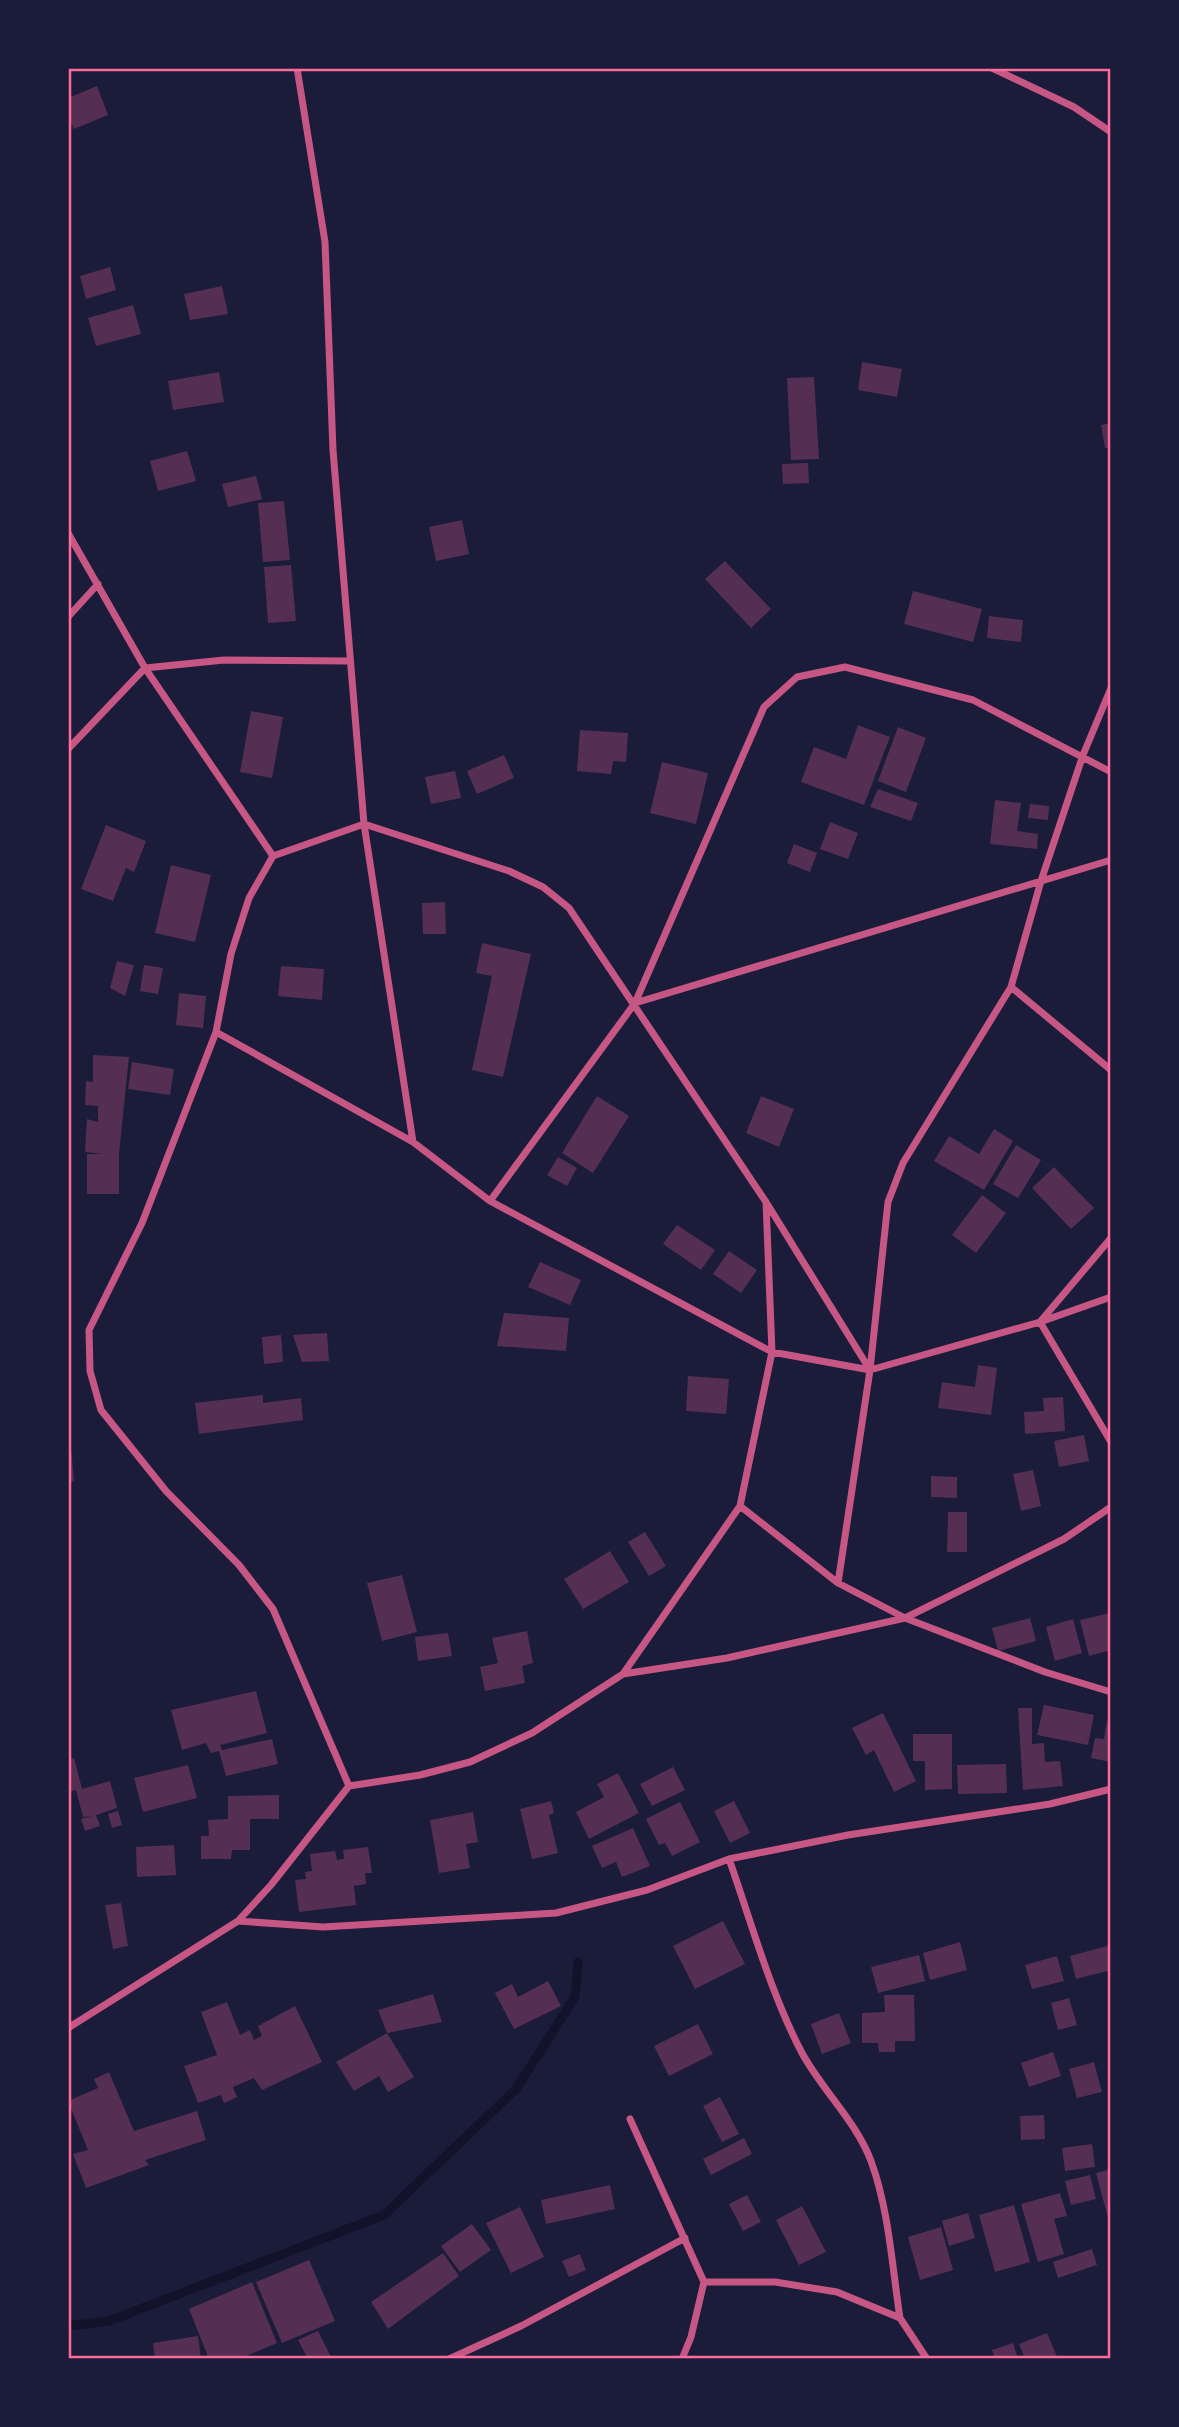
<svg xmlns="http://www.w3.org/2000/svg" width="1179" height="2427" font-family="Overpass,sans-serif">
	<style>
		.lines { fill: none; stroke-linecap: round; stroke-linejoin: round }
		.stream { stroke: #12122b; stroke-width: 9 }
		.building { fill: #542f53 }
		.minor { stroke: #c65784; stroke-width: 7 }
		.neatline { fill: none; stroke: #ff6b9d; stroke-width: 2.5 }
	</style>
	<rect width="100%" height="100%" fill="#1b1b3a"/>
	<g class="lines">
		<path class="stream" d="M68 2326 109 2321 384 2215 516 2089 575 1997 578 1962"/>
	</g>
	<path class="building" d="M97 86 108 115 74 129 68 116V98Z
		M110 267 116 290 86 299 80 276Z
		M222 286 228 314 190 320 184 294Z
		M133 305 141 334 96 346 88 318Z
		M862 362 902 369 897 397 858 390Z
		M219 372 224 402 173 410 168 381Z
		M814 377 819 459 791 460 787 378Z
		M1111 423V447L1105 448 1101 425Z
		M187 451 196 481 158 491 150 461Z
		M808 463 809 483 783 484 782 464Z
		M256 476 262 499 228 507 222 484Z
		M284 501 290 560 263 562 258 503Z
		M462 520 469 554 436 561 429 527Z
		M725 561 771 609 751 628 705 579Z
		M291 565 296 621 268 623 264 567Z
		M913 591 982 609 973 642 904 624Z
		M989 616 1023 620 1021 642 987 638Z
		M251 711 283 717 272 778 240 772Z
		M858 725 890 737 864 805 801 782 814 747 846 759Z
		M898 727 926 738 906 792 878 781Z
		M580 730 628 733 626 762 613 761 611 774 577 771Z
		M504 755 514 778 477 794 467 771Z
		M662 762 708 773 696 824 650 813Z
		M455 771 461 798 431 804 425 777Z
		M878 789 918 803 911 821 870 807Z
		M995 800 1021 803 1017 831 1038 834 1037 849 990 844Z
		M1030 804 1049 806 1048 820 1028 818Z
		M830 822 858 833 848 859 820 849Z
		M106 825 146 841 134 872 126 868 113 901 81 889Z
		M794 844 817 853 810 872 787 863Z
		M171 865 211 875 195 942 155 933Z
		M445 902 446 934H423L422 903Z
		M482 943 531 954 503 1077 472 1070 492 976 476 973Z
		M117 961 134 965 125 996 110 988Z
		M144 965 163 968 158 994 140 991Z
		M281 966 324 969 322 1000 278 996Z
		M179 993 206 996 203 1028 176 1025Z
		M93 1055 129 1057 119 1154V1194H87V1154H103L85 1152 87 1119 98 1122V1106L85 1105 86 1081 93 1082Z
		M132 1062 174 1069 170 1095 128 1089Z
		M597 1096 629 1116 593 1173 562 1153Z
		M761 1096 794 1109 779 1147 746 1133Z
		M994 1129 1013 1141 984 1190 934 1161 949 1136 979 1154Z
		M1016 1145 1041 1160 1018 1198 993 1184Z
		M558 1157 577 1168 567 1186 547 1175Z
		M1054 1167 1094 1208 1071 1229 1032 1188Z
		M982 1195 1006 1213 976 1253 952 1235Z
		M677 1225 715 1250 701 1270 663 1244Z
		M729 1251 757 1270 741 1293 713 1274Z
		M540 1262 581 1280 570 1305 528 1287Z
		M504 1313 569 1318 566 1351 497 1346Z
		M327 1333 329 1361 302 1362 293 1335Z
		M281 1335 283 1362 264 1364 262 1337Z
		M978 1365 997 1368 991 1415 938 1408 942 1382 975 1387Z
		M688 1376 729 1379 726 1414 686 1411Z
		M263 1395V1403L301 1398 303 1420 199 1434 195 1403Z
		M1063 1397 1065 1431 1025 1434 1024 1412 1044 1411 1043 1398Z
		M1084 1435 1089 1461 1059 1467 1054 1441Z
		M68 1448H71L74 1481 68 1482Z
		M1033 1470 1041 1506 1021 1511 1013 1474Z
		M931 1476 957 1477V1498L931 1497Z
		M948 1512H967V1552H947Z
		M645 1532 666 1566 649 1576 628 1542Z
		M610 1551 629 1582 583 1609 564 1579Z
		M402 1575 417 1632 382 1641 367 1583Z
		M1110 1613 1111 1650 1089 1656 1080 1620Z
		M1030 1618 1036 1641 998 1651 992 1628Z
		M1073 1619 1082 1653 1055 1661 1046 1627Z
		M527 1631 533 1663 522 1666 525 1683 485 1691 480 1667 498 1663 492 1638Z
		M448 1633 452 1656 418 1661 415 1637Z
		M256 1691 267 1733 220 1745 222 1750 272 1739 278 1764 226 1776 219 1751 211 1753 206 1743 182 1750 171 1710Z
		M1044 1705 1094 1715 1088 1745 1037 1735Z
		M1018 1708H1032V1744L1044 1743 1045 1762 1060 1761 1063 1786 1023 1790Z
		M883 1713 916 1781 894 1792 874 1750 866 1755 852 1728Z
		M1107 1721 1111 1722V1762L1091 1758 1095 1738 1104 1739Z
		M913 1734H952V1789L925 1790V1761H913Z
		M74 1758 82 1789 110 1781 117 1808 96 1815 100 1826 85 1831 81 1819 91 1816 83 1817 76 1790 68 1792V1760Z
		M1006 1764 1007 1793 958 1794 957 1765Z
		M188 1765 197 1798 143 1812 134 1778Z
		M673 1767 685 1790 652 1806 640 1784Z
		M618 1773 639 1813 589 1839 576 1812 604 1797 597 1784Z
		M279 1795V1819H250V1850H232L231 1859H201V1836H209L208 1820 228 1819V1796Z
		M551 1801 554 1813 549 1815 558 1853 532 1859 520 1809Z
		M734 1801 750 1833 730 1843 714 1811Z
		M680 1802 700 1842 672 1856 665 1843 659 1845 646 1819Z
		M118 1811 122 1825 112 1828 108 1814Z
		M473 1812 478 1842 466 1844 470 1868 439 1873 430 1820Z
		M633 1828 650 1866 622 1877 616 1862 602 1868 592 1846Z
		M174 1845 176 1875 137 1877 136 1847Z
		M368 1847 372 1873H365L366 1884 354 1886 356 1905 299 1912 295 1880 306 1879 305 1872 312 1871 310 1854 335 1851 337 1860 344 1859 343 1850Z
		M121 1903 128 1946 113 1949 105 1905Z
		M723 1921 745 1964 695 1989 673 1946Z
		M960 1942 967 1970 930 1980 923 1953Z
		M1111 1945V1970L1076 1979 1070 1956Z
		M919 1955 925 1981 878 1993 871 1967Z
		M1057 1956 1064 1981 1032 1989 1025 1965Z
		M548 1981 561 2006 514 2029 495 1993 512 1984 518 1997Z
		M433 1994 442 2022 387 2033 414 2077 388 2092 379 2076 354 2091 336 2062 387 2033 378 2010Z
		M884 1995H914L915 2041H895V2052H879L878 2043H862V2013L885 2012Z
		M1069 1998 1077 2025 1058 2030 1051 2003Z
		M227 2002 240 2035 250 2030 254 2040 262 2036 258 2026 295 2006 322 2062 262 2090 254 2078 233 2087 237 2097 231 2100 224 2103 221 2095 198 2103 184 2066 217 2055 201 2012Z
		M839 2013 851 2043 822 2054 811 2024Z
		M698 2024 713 2054 669 2076 654 2046Z
		M1053 2052 1061 2076 1029 2087 1021 2063Z
		M1094 2062 1102 2092 1077 2098 1069 2069Z
		M109 2072 134 2131 197 2111 206 2140 145 2160 149 2165 86 2188 73 2154 88 2150 68 2101 98 2088 94 2079Z
		M720 2097 739 2134 722 2142 703 2106Z
		M1044 2115 1045 2139 1021 2140 1020 2116Z
		M744 2138 752 2154 711 2175 703 2159Z
		M1092 2144 1095 2167 1065 2171 1062 2148Z
		M1111 2169V2225H1110L1096 2173Z
		M1090 2175 1096 2199 1071 2205 1065 2181Z
		M610 2185 615 2209 546 2224 541 2200Z
		M1060 2193 1067 2216 1054 2219 1064 2254 1038 2262 1021 2204Z
		M747 2195 761 2222 743 2231 729 2204Z
		M1014 2205 1030 2262 995 2272 979 2215Z
		M802 2206 826 2252 799 2265 776 2220Z
		M520 2207 544 2257 511 2273 486 2223Z
		M968 2213 975 2238 949 2246 942 2221Z
		M472 2224 491 2250 460 2272 441 2246Z
		M941 2227 953 2270 920 2280 908 2237Z
		M1092 2249 1097 2265 1058 2278 1053 2262Z
		M443 2253 459 2276 388 2329 371 2302Z
		M580 2254 586 2270 569 2277 562 2261Z
		M309 2260 335 2321 282 2343 256 2282Z
		M252 2282 277 2343 239 2359H209L189 2309Z
		M318 2331 332 2359H308L298 2340Z
		M1047 2333 1058 2359H1025L1019 2344Z
		M198 2336 201 2359H155L153 2343Z
		M1013 2343 1018 2359H995L992 2350Z"/>
	<g class="lines">
		<path class="minor" d="M297 68 325 242 333 450 364 824 413 1142
			M992 68 1074 107 1111 132
			M68 533 145 668 273 856 249 898 231 954 216 1032 142 1223 89 1330 90 1371 101 1410 166 1491 239 1565 273 1609 349 1786
			M68 617 98 584
			M68 749 145 668 224 660 348 661
			M273 856 364 824 509 871 543 887 569 908 766 1202 772 1352 740 1506 623 1674
			M1011 987 1111 1070
			M635 1003 1111 860
			M216 1032 413 1142 490 1201 772 1352 870 1370 1040 1322 1111 1238
			M490 1201 635 1003 764 707 797 677 845 667 973 700 1111 772
			M766 1202 870 1370
			M1111 1297 1040 1322 1111 1442
			M740 1506 838 1583 905 1618 1045 1672 1111 1692
			M838 1583 870 1370 888 1202 903 1163 1011 987 1041 881 1083 755 1111 688
			M729 1859C752 1924 770 1992 802 2053 822 2090 856 2121 871 2161 889 2210 892 2266 900 2318
			M238 1921 271 1885 349 1786 420 1775 470 1762 532 1733 623 1674 727 1658 905 1618 1064 1539 1111 1507
			M68 2028 238 1921 323 1927 556 1913 647 1890 729 1859 848 1835 1050 1804 1111 1789
			M630 2119 704 2282 691 2337 682 2359
			M704 2282H775L837 2292 900 2318 927 2359
			M449 2359 521 2326 685 2238"/>
	</g>
	<rect width="1179" height="2427" fill="none" stroke="#1b1b3a" stroke-width="140"/>
	<rect x="70" y="70" width="1039" height="2287" class="neatline"/>
</svg>
